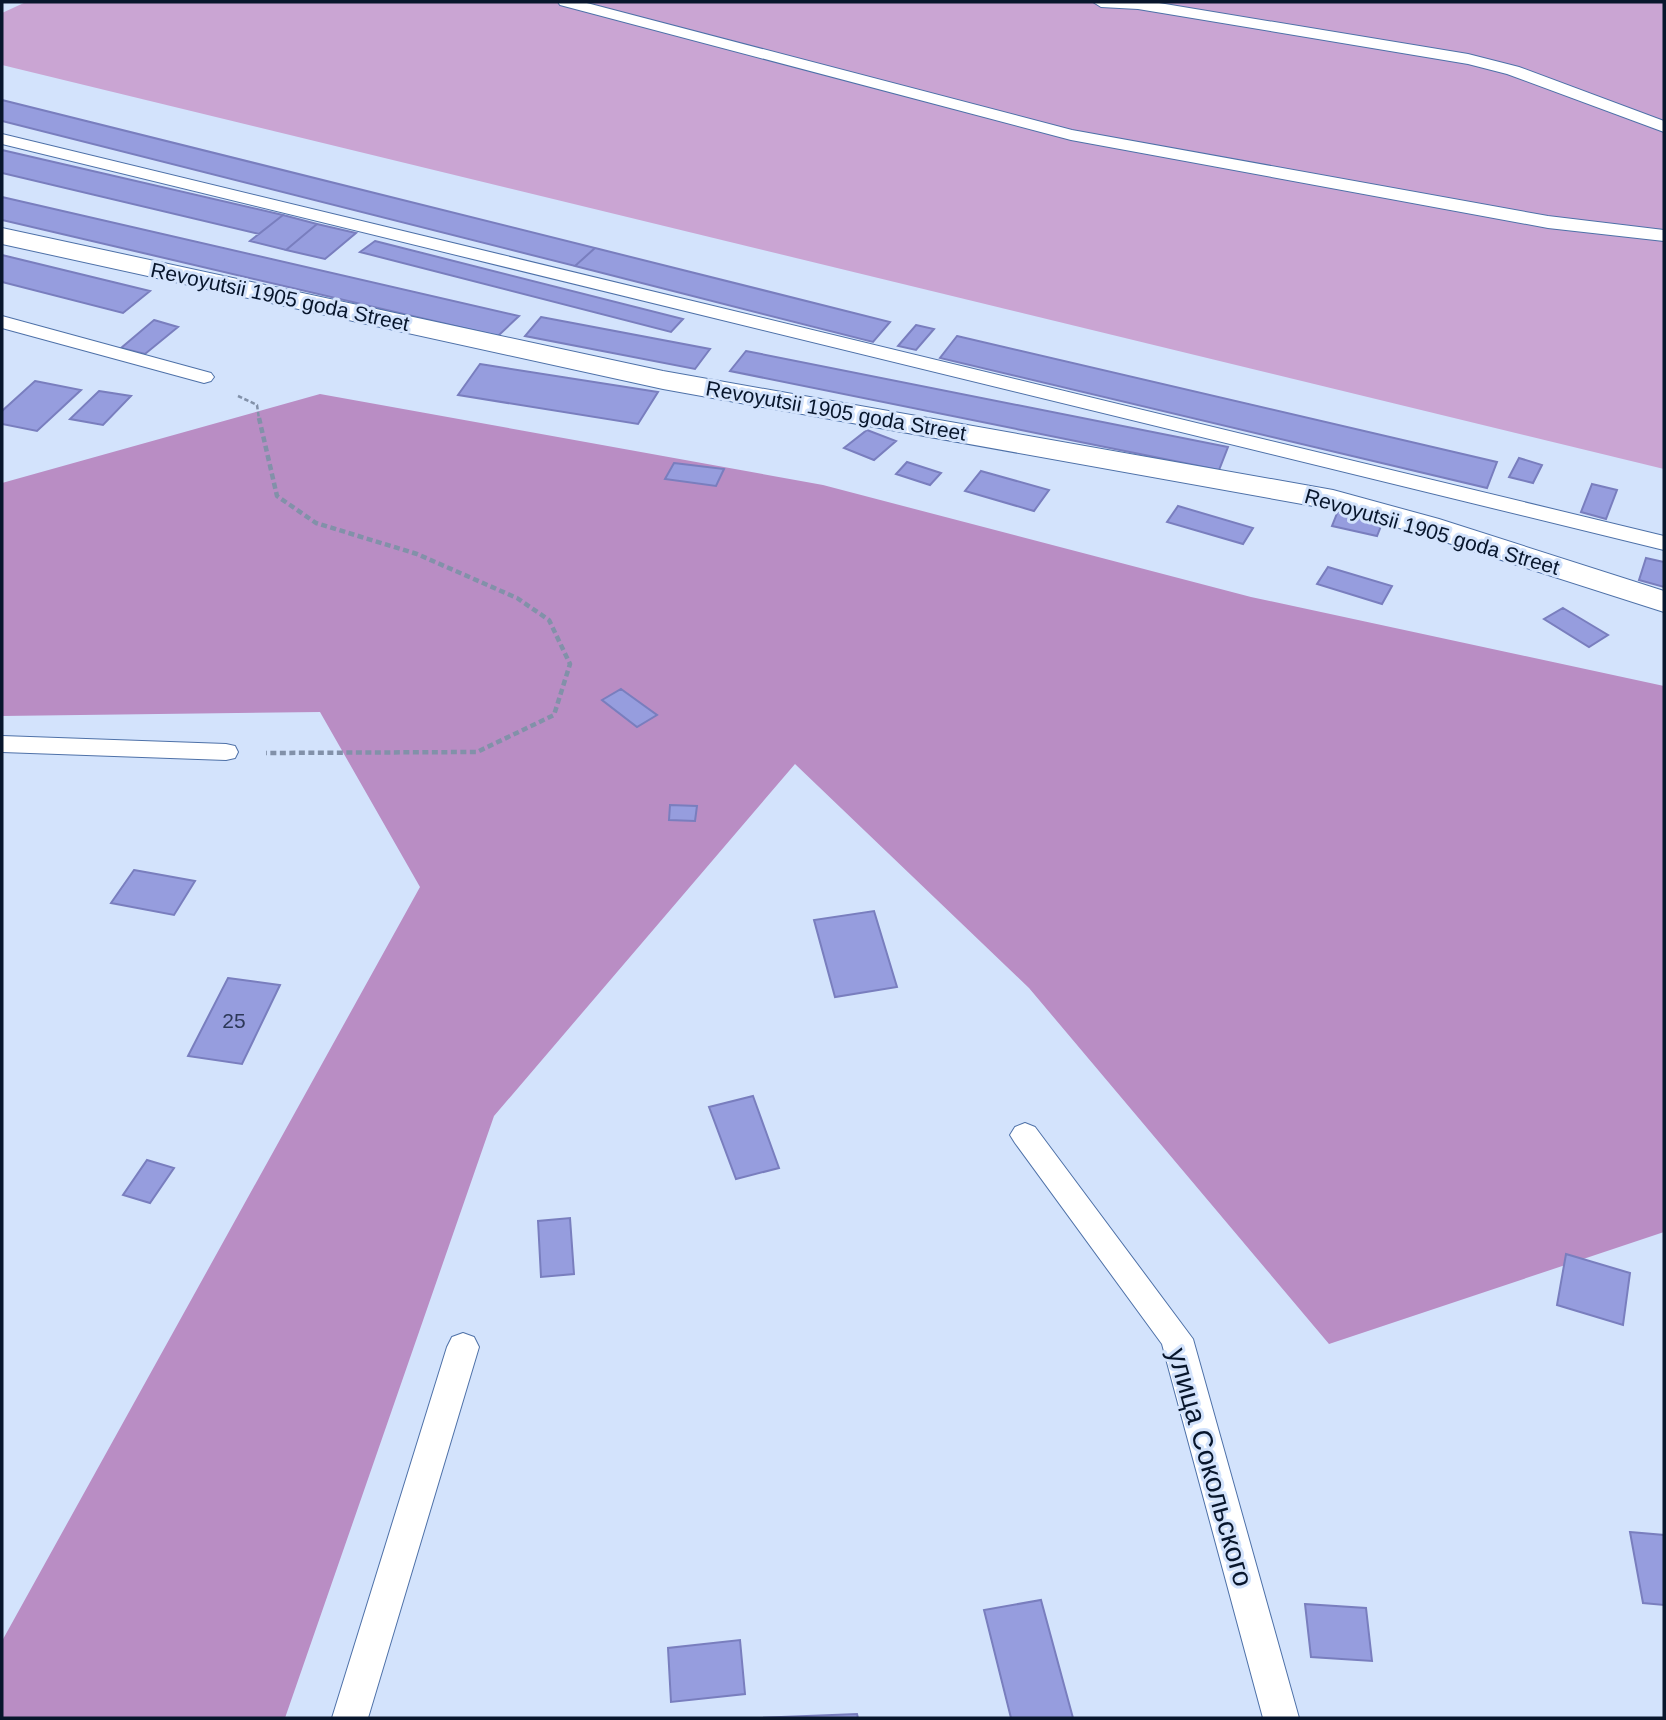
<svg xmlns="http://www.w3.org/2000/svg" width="1666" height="1720" font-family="Arial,sans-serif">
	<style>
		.green { fill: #caa5d3 }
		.forest { fill: #b98dc4 }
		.building { fill: #969dde; stroke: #797ebe; stroke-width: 2 }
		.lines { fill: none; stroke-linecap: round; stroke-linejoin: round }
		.lane-casing { stroke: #4e71a8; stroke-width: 2 }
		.street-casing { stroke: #4e71a8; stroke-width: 2 }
		.path-far1 { stroke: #8291a9; stroke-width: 2.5; stroke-dasharray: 4.5 2.5; stroke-linecap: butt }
		.path { stroke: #8291a9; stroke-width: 4.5; stroke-dasharray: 6 3.5; stroke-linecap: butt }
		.lane { fill: #fff; fill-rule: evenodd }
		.street { fill: #fff; fill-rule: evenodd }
		.labels { text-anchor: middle; stroke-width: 6; stroke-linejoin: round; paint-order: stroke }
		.far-street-label { font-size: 21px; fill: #08162c; stroke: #d3e3fc }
		.number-label { font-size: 21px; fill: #2c3858 }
		.near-street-label { font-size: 28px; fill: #08162c; stroke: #d3e3fc }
	</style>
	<rect width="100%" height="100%" fill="#d3e3fc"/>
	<path class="green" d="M26 2H1664V469L2 65V13Z"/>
	<path class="forest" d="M320 394 823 485 1251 597 1664 686V1232L1329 1344 1029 988 795 764 494 1116 285 1718H2V1641L420 887 320 712 2 716V483Z"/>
	<path class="building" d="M2 100 595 248 575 266 2 121Z
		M2 150 283 215 259 234 2 173Z
		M2 197 519 316 498 336 2 220Z
		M283 215 317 224 286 250 250 241Z
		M317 224 356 233 325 259 286 250Z
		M375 241 683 319 671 332 360 252Z
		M595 248 890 322 873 342 575 266Z
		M2 255 150 291 123 313 2 282Z
		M541 317 710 349 695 369 525 336Z
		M154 320 178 327 145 354 121 348Z
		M916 325 934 329 916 350 898 346Z
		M957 336 1497 462 1487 488 940 358Z
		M746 351 1228 447 1219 470 730 371Z
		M480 364 658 392 638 424 458 395Z
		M35 381 81 390 37 431 2 424V411Z
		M99 391 131 396 103 425 70 419Z
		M867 430 896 441 874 460 844 448Z
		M1519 458 1542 465 1533 483 1509 477Z
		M907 462 941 473 930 485 896 474Z
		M674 463 724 469 716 486 665 479Z
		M981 471 1049 490 1034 511 965 491Z
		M1592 484 1617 490 1606 519 1581 512Z
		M1178 506 1253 528 1243 544 1167 522Z
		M1338 511 1383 521 1377 536 1332 526Z
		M1646 558 1664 562V587L1639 580Z
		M1328 567 1392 586 1382 604 1317 584Z
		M1563 608 1608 635 1589 647 1544 619Z
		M621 689 657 715 637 727 602 700Z
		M670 805 697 806 695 821 669 820Z
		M134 870 195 881 174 915 111 903Z
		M874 911 897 987 835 997 814 920Z
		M228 978 280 985 242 1064 188 1056Z
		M753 1096 779 1168 736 1179 709 1107Z
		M147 1160 174 1168 150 1203 123 1195Z
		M570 1218 574 1274 541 1277 538 1221Z
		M1566 1254 1630 1273 1623 1325 1557 1305Z
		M1630 1532 1664 1535V1605L1643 1603Z
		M1041 1600 1073 1718H1011L984 1610Z
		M1305 1604 1366 1608 1372 1661 1311 1657Z
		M740 1640 745 1694 671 1702 668 1648Z
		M857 1714 858 1718H757Z"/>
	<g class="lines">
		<defs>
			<path id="lane" d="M558 2H583L1072 130 1548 216 1664 230V241L1548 228 1071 140 560 5Z
				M1093 2H1153L1468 54 1519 67 1664 121V132L1507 74 1468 64 1138 9 1101 7Z
				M2 134 1664 536V550L2 144Z
				M2 316 211 373 214 377 211 381 204 383 2 328Z
				M2 736 226 744 235 746 238 752 235 758 226 760 2 752Z
				M1025 1123 1035 1127 1193 1339 1299 1718H1263L1162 1344 1015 1143 1010 1135 1015 1127Z
				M463 1333 474 1337 479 1347 368 1718H332L447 1347 452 1337Z"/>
			<path id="street" d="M2 228 663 371 1333 490 1439 519 1664 591V612L1417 533 1330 509 663 389 2 244Z"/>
		</defs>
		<use href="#lane" class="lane-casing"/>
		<use href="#street" class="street-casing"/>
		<path class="path-far1" d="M238 396 257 405 259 419"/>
		<path class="path" d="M259 418 277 496 316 523 417 554 517 598 549 620 570 664 554 715 477 752 266 753"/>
		<use href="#lane" class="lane"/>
		<use href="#street" class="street"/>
	</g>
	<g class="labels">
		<g class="far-street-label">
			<text transform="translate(280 297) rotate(12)" y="7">Revoyutsii 1905 goda Street</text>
			<text transform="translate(836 411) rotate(10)" y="7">Revoyutsii 1905 goda Street</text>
			<text transform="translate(1432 532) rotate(16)" y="7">Revoyutsii 1905 goda Street</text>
		</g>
		<g class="number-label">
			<text x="234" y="1028">25</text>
		</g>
		<g class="near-street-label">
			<text transform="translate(1211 1467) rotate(74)" y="10">улица Сокольского</text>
		</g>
	</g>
	<rect width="1666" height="1720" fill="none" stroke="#08162c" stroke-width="7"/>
</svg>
